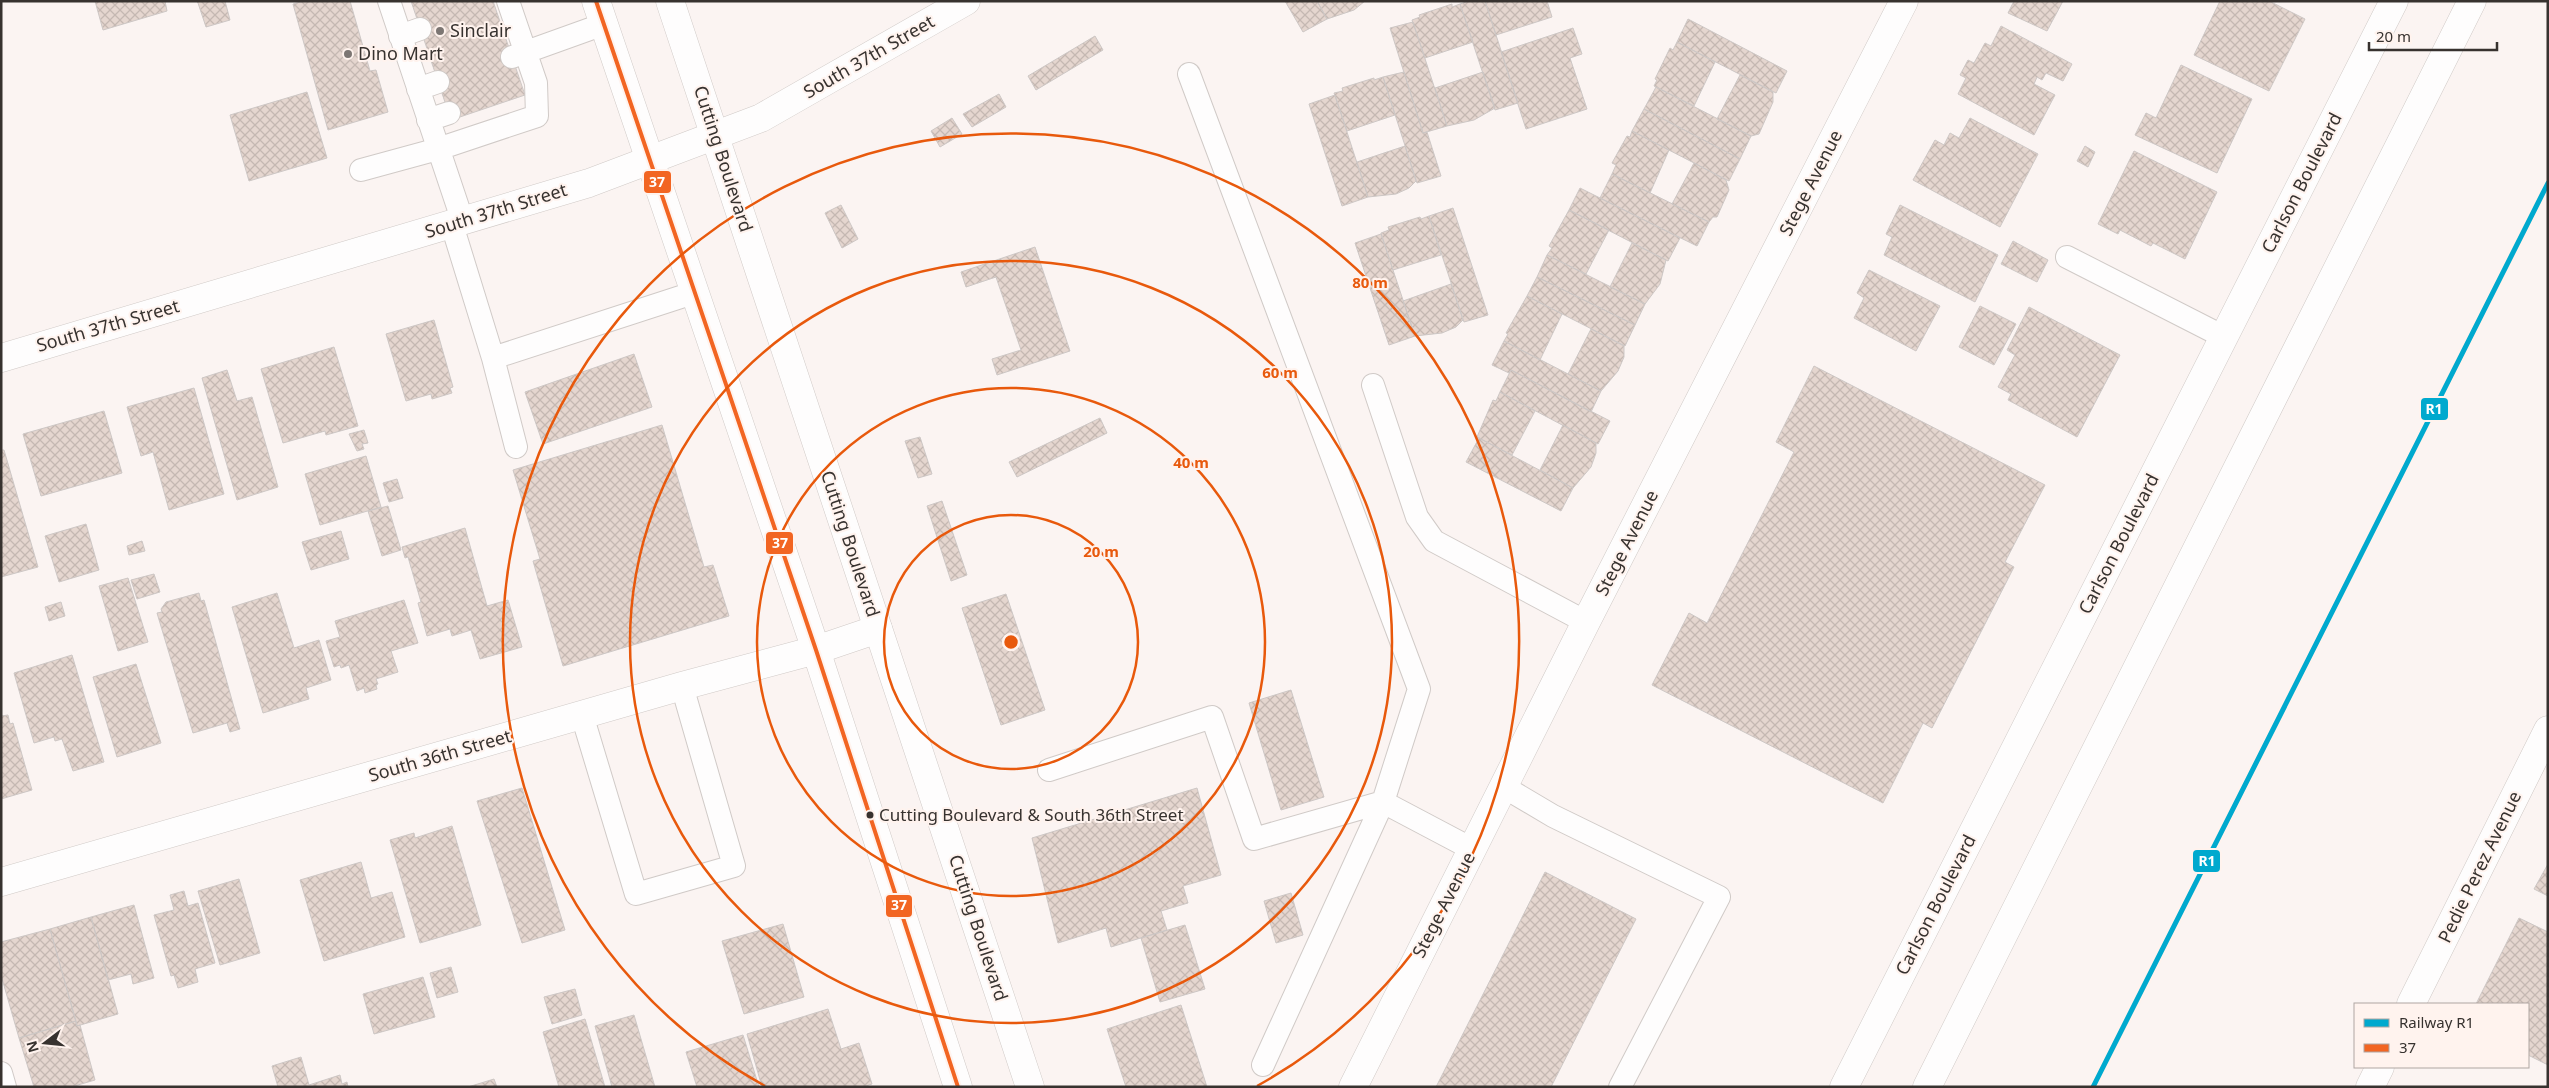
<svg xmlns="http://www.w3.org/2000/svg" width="2549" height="1088" font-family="'Noto Sans',sans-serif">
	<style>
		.building { fill: url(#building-cross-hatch); stroke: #cdc7c5 }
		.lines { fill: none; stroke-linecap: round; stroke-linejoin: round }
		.lane-casing { stroke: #d0cac7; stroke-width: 24 }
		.street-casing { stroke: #d0cac7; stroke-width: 29 }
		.secondary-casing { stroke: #d0cac7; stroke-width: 29 }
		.primary-casing { stroke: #d0cac7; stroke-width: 29 }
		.lane { stroke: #fefdfd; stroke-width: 22 }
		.street { stroke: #fefdfd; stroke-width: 28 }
		.secondary { stroke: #fefdfd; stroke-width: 28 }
		.primary { stroke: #fefdfd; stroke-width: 28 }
		.bus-1-casing { stroke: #fff3ee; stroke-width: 8 }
		.bus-1 { stroke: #f26522; stroke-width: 4 }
		.rail-1-casing { stroke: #fff3ee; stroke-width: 9 }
		.rail-1 { stroke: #00a9ce; stroke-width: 5 }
		.ring { fill: none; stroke: #e8590c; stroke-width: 2.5 }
		.poi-dot { fill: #7c7673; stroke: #fff3ee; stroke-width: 2 }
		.bus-dot { fill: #37322f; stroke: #fff3ee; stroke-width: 2 }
		.labels { text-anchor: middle; stroke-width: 4; stroke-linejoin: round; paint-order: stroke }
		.bus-label { font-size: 17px; fill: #37322f; stroke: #fff3ee; text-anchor: start }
		.poi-label { font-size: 18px; fill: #37322f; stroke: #fff3ee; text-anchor: start }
		.street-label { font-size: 18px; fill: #37322f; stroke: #fff3ee }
		.centre { fill: #e8590c; stroke: #fff3ee; stroke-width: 2.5 }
		.ring-label { font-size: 15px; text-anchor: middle; font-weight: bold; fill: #e8590c; stroke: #fff3ee; stroke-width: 4; stroke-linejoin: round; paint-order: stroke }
		.line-badge { stroke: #fff3ee; stroke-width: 2 }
		.badge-label { font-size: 14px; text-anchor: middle; font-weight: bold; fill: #fff }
	</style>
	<defs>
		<pattern id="building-cross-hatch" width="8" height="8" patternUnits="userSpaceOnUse" patternTransform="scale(1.25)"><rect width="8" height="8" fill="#e5d6cf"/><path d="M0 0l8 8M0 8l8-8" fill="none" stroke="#c5b8b2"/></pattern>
	</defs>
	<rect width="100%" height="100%" fill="#fbf4f2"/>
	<path class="building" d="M95 1H165L167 11 103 30Z
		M196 1H225L230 20 206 27 198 3Z
		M304 1H350L370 71 376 70 388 112 328 130 293 4Z
		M411 1H493L525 95 451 120Z
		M1285 1H1317L1327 19 1303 32Z
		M1317 1H1365L1354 10 1327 19Z
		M1469 1H1485L1518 103 1495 110 1460 4Z
		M1485 1H1547L1552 17 1496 35Z
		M2014 1H2063L2047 31 2008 13Z
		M2220 1H2269L2305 19 2269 91 2194 55Z
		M1452 4V7L1460 4 1473 42 1425 58 1412 20 1420 17 1419 15Z
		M1688 19 1787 71 1776 93 1677 42Z
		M1413 22 1447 126 1423 133 1390 28Z
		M2001 26 2072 64 2063 81 2046 73 2042 80 2037 77 2034 84 2055 95 2034 135 1958 94 1966 78 1960 75 1968 60 1974 63 1985 43 1991 46Z
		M1573 28 1582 54 1570 58 1587 109 1526 129 1501 52Z
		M1095 36 1103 50 1036 90 1028 76Z
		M1677 42 1715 62 1694 106 1654 86 1657 80 1655 79 1670 48 1673 50Z
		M2181 65 2252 99 2217 173 2135 135 2146 113 2156 118Z
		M1404 72 1423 133 1427 132 1441 176 1417 183 1383 77Z
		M1483 72 1495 108 1474 120 1447 126 1435 88Z
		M1740 75 1773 92V102L1759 134 1751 136 1717 119Z
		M1383 77 1395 115 1347 131 1334 93 1343 91 1342 88 1374 78V80Z
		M1656 87 1751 136 1740 159 1644 109Z
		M307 92 327 158 249 181 230 115Z
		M999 94 1006 107 972 127 963 114Z
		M1335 95 1368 197 1342 206 1309 104Z
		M1644 109 1740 159 1729 181 1632 131Z
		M952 118 962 134 940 147 931 131Z
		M1970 118 2038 154 2000 227 1913 180 1935 140 1944 145 1950 133 1959 138Z
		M1632 131 1669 150 1650 193 1612 174 1616 165 1612 163 1627 136 1630 137Z
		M1405 146 1416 181 1409 188 1396 194 1368 197 1357 162Z
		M2085 146 2095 152 2088 167 2077 161Z
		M2134 151 2217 192 2185 259 2153 243 2151 246 2120 230 2118 234 2098 224Z
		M1694 163 1726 180 1729 190 1717 217H1713L1709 222 1672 204Z
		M1612 174 1709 222 1697 246 1600 198Z
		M1580 188 1680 238 1668 261 1569 210Z
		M841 205 858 239 842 248 825 213Z
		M1900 205 1998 255 1975 302 1884 255 1892 237 1886 234Z
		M1453 208 1488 315 1464 322 1429 216Z
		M1569 210 1609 230 1586 274 1547 255 1552 248 1549 246Z
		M1429 216 1441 255 1393 270 1381 233 1389 230 1388 227 1420 217 1421 219Z
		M1381 234 1415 336 1389 345 1355 243Z
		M2013 241 2048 260 2037 282 2001 264Z
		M1632 243 1666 260 1660 284 1645 304 1610 287Z
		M1035 247 1070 351 997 375 992 359 1021 350 996 277 966 287 961 272Z
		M1547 255 1645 304 1635 325 1537 277Z
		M1869 270 1940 306 1916 351 1854 318 1864 298 1857 293Z
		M1537 277 1635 325 1625 346 1527 296Z
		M1451 284 1463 320 1456 327 1442 333 1415 336 1403 301Z
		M1527 296 1562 314 1540 360 1504 341 1508 334 1506 333Z
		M1980 306 2016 324 1994 365 1959 347Z
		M2029 307 2120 355 2077 437 2008 400 2011 394 1998 387 2015 355 2007 350Z
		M434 320 453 387 450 388 452 393 432 399 431 394 406 401 386 334Z
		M1591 329 1624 346V357L1618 371 1601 391 1568 374Z
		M1504 341 1601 391 1591 412 1511 370 1509 373 1492 365Z
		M334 347 358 426 326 435 325 431 283 443 261 369Z
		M634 354 652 407 543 444 525 392Z
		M1814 366 2045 485 2005 562 2014 567 1932 728 1923 723 1883 803 1652 685 1689 613 1707 623 1794 452 1776 442Z
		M227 370 237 401 252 397 278 487 237 500 202 378Z
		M1511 370 1610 421 1598 444 1500 392Z
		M194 388 224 494 169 510 153 452 141 456 127 407Z
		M1500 392 1535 411 1512 455 1477 437 1493 400 1496 401Z
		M104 411 122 473 41 496 23 434Z
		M1100 418 1107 433 1017 477 1009 462Z
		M662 425 704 567 713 565 729 616 563 666 533 561 540 559 513 470Z
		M1563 425 1596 443V453L1591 467 1573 488 1540 470Z
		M364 430 368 443 362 444 364 449 357 451 349 434Z
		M920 437 932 474 918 478 905 441Z
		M1479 438 1573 488 1561 511 1466 462Z
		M1 450H4L38 567 1 577Z
		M366 456 381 507 320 525 305 474Z
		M397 479 403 498 389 502 383 483Z
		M942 501 967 575 951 581 927 506Z
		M388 506 401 550 382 556 368 511Z
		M86 524 99 570 59 582 45 536Z
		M465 528 487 606 508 600 522 647 480 659 471 630 452 636 450 629 427 636 418 603 421 602 408 557 405 558 402 547Z
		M341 531 349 559 311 570 302 542Z
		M142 541 145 551 129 555 127 546Z
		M154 574 160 592 137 599 131 580Z
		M128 578 148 642 118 651 99 586Z
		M199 593 201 601 204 600 240 729 230 732 227 723 193 733 157 613 162 612 161 609 166 602Z
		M277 593 294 648 319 640 331 680 306 688 309 699 263 713 232 607Z
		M1006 594 1045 710 1001 725 962 608Z
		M404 600 418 643 391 651 398 672 376 679 378 684 376 685 377 689 365 693 364 688 357 691 349 665 341 668 340 665 334 667 326 641 340 637 335 621Z
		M61 602 65 616 49 621 45 607Z
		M72 655 104 762 73 771 62 739 55 741 54 737 34 743 14 673Z
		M136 664 161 743 117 757 93 677Z
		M1291 690 1324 797 1281 810 1249 703Z
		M8 715 10 724 13 723 32 790 1 799V716Z
		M522 788 565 930 522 943 477 801Z
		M1197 788 1221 875 1183 886 1188 903 1161 911 1167 930 1111 947 1106 928 1058 943 1032 838Z
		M452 826 481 925 420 943 390 840 414 833 415 838Z
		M361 862 371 898 392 892 405 937 324 961 300 880Z
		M2548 864V896L2534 889Z
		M1545 872 1636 919 1551 1087H1436Z
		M239 879 260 953 220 965 198 891Z
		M184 891 188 906 198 903 215 963 195 969 198 982 178 988 174 975 171 976 154 915 174 910 170 895Z
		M1291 893 1303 935 1276 943 1264 901Z
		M134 905 154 978 133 984 131 974 108 980 91 917Z
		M91 917 118 1014 77 1026 50 929Z
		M2519 918 2548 932V1065L2528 1055V1004H2476Z
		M783 924 804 997 744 1014 722 941Z
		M1185 925 1205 989 1160 1002 1141 938Z
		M50 929 76 1021 19 1038 1 975V942Z
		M451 967 458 992 437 998 430 973Z
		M423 977 435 1017 374 1034 363 994Z
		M575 989 582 1015 552 1024 544 997Z
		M1181 1005 1207 1087H1126L1107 1029Z
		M828 1009 841 1049 859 1043 872 1084 863 1087H762L747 1034Z
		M634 1015 655 1087H612L595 1026Z
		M585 1019 605 1087H559L543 1032Z
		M76 1021 77 1026 80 1025 95 1080 71 1087H34L19 1038Z
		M743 1035 759 1087H697L686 1052Z
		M301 1057 309 1085 340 1075 342 1084 347 1082 348 1087H278L272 1066Z
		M494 1079 497 1087H468Z"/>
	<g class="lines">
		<defs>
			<path id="lane" d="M389 1 463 222
				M400 36 420 29
				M512 57 604 24
				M418 89 438 82
				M428 120 449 113
				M361 170 438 149 537 116 536 83 508 1
				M452 225 493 358 696 292
				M2067 257 2224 337
				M493 358 516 447
				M1373 385 1417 517 1434 541 1586 622
				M582 715 636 894 734 866 682 686
				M1049 770 1212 717 1254 839 1383 802 1419 689 1189 74
				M1504 787 1553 816 1719 897 1620 1087
				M1263 1065 1383 802 1472 849
				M1 1073 5 1087"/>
			<path id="street" d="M1 882 682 686 816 650 878 629
				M2411 1004 2548 730
				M1353 1087 1586 622 1904 1
				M2370 1087 2380 1067"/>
			<path id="secondary" d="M1 358 589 183 761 118 966 1
				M1844 1087 2394 1
				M1927 1087 2472 1"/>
			<path id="primary" d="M596 1 816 650 958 1087
				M670 1 1030 1087"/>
		</defs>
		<use href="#lane" class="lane-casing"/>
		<use href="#street" class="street-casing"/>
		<use href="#secondary" class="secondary-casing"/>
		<use href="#primary" class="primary-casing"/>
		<use href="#lane" class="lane"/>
		<use href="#street" class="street"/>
		<use href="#secondary" class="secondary"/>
		<use href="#primary" class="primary"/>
		<defs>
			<path id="bus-1" d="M596 1 816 650 958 1087"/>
		</defs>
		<use href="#bus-1" class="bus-1-casing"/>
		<use href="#bus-1" class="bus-1"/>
		<defs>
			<path id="rail-1" d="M2093 1087 2548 183"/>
		</defs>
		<use href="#rail-1" class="rail-1-casing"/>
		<use href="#rail-1" class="rail-1"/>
	</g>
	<g class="ring">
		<circle cx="1011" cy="642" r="127"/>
		<circle cx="1011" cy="642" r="254"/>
		<circle cx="1011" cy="642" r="381"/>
		<path d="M765 1086A508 508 0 1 1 1257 1086"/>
	</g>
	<g class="poi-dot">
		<circle cx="440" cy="31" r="5"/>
		<circle cx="348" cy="54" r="5"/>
	</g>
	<circle class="bus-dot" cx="870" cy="815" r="4.5"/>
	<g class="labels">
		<g class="bus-label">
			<text x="879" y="821">Cutting Boulevard &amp; South 36th Street</text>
		</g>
		<g class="poi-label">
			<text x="450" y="37">Sinclair</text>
			<text x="358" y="60">Dino Mart</text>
		</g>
		<g class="street-label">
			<text transform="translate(869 57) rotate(-30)" y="6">South 37th Street</text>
			<text transform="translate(723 159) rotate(72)" y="6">Cutting Boulevard</text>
			<text transform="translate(1811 183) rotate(-63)" y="6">Stege Avenue</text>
			<text transform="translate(2302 183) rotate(-63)" y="6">Carlson Boulevard</text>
			<text transform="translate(496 211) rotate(-17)" y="6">South 37th Street</text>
			<text transform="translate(108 326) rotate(-16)" y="6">South 37th Street</text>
			<text transform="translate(1627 543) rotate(-63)" y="6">Stege Avenue</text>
			<text transform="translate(850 544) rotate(72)" y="6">Cutting Boulevard</text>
			<text transform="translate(2119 544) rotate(-63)" y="6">Carlson Boulevard</text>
			<text transform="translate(440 756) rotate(-16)" y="6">South 36th Street</text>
			<text transform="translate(2480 867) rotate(-64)" y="6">Pedie Perez Avenue</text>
			<text transform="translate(1444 905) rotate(-63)" y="6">Stege Avenue</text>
			<text transform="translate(1936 905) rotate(-63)" y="6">Carlson Boulevard</text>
			<text transform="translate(978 928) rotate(72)" y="6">Cutting Boulevard</text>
		</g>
	</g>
	<circle cx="1011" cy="642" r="8" class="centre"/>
	<g class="ring-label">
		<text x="1370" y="288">80 m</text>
		<text x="1280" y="378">60 m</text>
		<text x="1191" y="468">40 m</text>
		<text x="1101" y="557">20 m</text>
	</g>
	<g class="line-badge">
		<rect x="643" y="170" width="29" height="24" rx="5" fill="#f26522"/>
		<rect x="2420" y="397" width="29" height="24" rx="5" fill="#00a9ce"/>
		<rect x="765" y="531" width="29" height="24" rx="5" fill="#f26522"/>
		<rect x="2192" y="849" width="29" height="24" rx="5" fill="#00a9ce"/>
		<rect x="885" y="894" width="28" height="24" rx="5" fill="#f26522"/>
	</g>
	<g class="badge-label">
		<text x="657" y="187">37</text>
		<text x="2434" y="414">R1</text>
		<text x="780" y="548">37</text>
		<text x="2207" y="866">R1</text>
		<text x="899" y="910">37</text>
	</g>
	<rect width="2549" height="1088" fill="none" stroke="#37322f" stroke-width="5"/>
	<rect x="2354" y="1003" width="175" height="65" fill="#fff3ee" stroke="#afa6a2"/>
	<rect x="2364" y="1019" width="25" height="8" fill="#00a9ce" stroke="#afa6a2"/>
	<text x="2399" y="1028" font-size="15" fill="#37322f">Railway R1</text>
	<rect x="2364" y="1044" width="25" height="8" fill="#f26522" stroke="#afa6a2"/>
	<text x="2399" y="1053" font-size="15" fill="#37322f">37</text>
	<g transform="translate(45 1043) rotate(254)" stroke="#fff3ee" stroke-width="4" paint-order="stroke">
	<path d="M0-4L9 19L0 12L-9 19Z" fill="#37322f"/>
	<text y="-8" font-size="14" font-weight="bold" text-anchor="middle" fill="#37322f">N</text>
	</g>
	<path d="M2369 42v8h128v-8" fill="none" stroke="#37322f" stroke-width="2.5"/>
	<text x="2376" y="42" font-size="15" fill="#37322f" stroke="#fff3ee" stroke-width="4" paint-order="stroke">20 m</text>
</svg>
